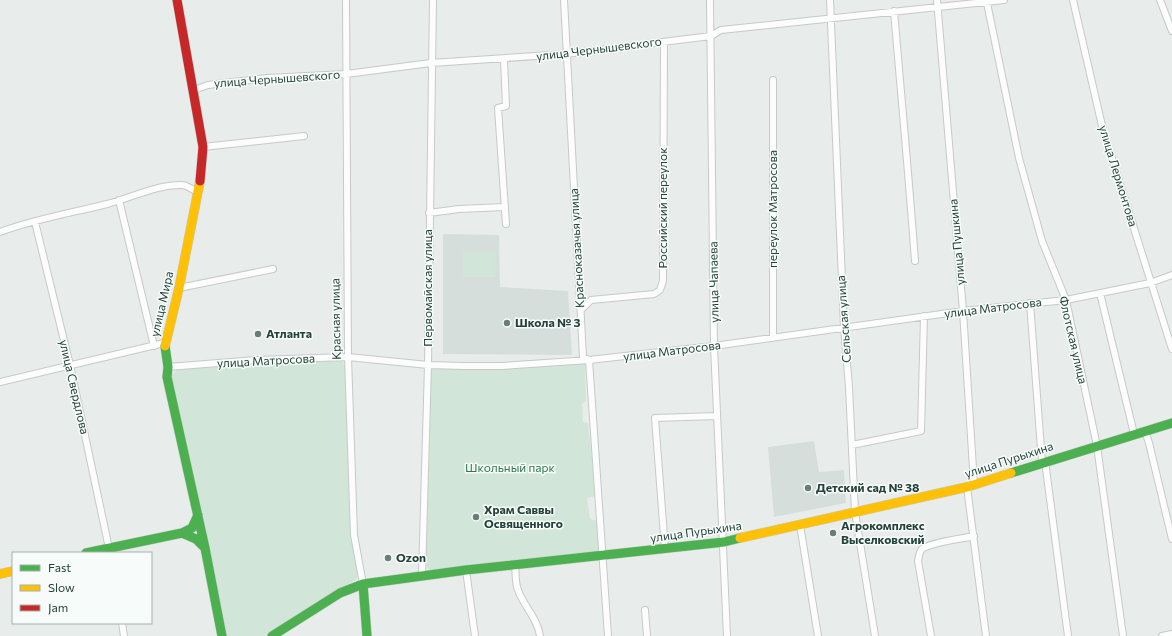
<svg xmlns="http://www.w3.org/2000/svg" width="1172" height="636" font-family="Commissioner,sans-serif">
	<style>
		.built { fill: #d6dedb }
		.green { fill: #d1e6d8 }
		.lines { fill: none; stroke-linecap: round; stroke-linejoin: round }
		.street-casing { stroke: #c5cac8; stroke-width: 8 }
		.fast-casing { stroke: #c3cbc8; stroke-width: 10 }
		.slow-casing { stroke: #c3cbc8; stroke-width: 10 }
		.jam-casing { stroke: #c3cbc8; stroke-width: 10 }
		.street { stroke: #fcfcfc; stroke-width: 6 }
		.fast { stroke: #4caf50; stroke-width: 9 }
		.slow { stroke: #ffc107; stroke-width: 9 }
		.jam { stroke: #c62828; stroke-width: 9 }
		.poi-dot { fill: #697e78; stroke: #f7fbf9; stroke-width: 1.5 }
		.labels { text-anchor: middle; stroke-width: 3; stroke-linejoin: round; paint-order: stroke }
		.street-label { font-size: 12px; fill: #24423a; stroke: #f7fbf9 }
		.poi-label { font-size: 12px; font-weight: bold; fill: #24423a; stroke: #f7fbf9; text-anchor: start }
		.park-label { font-size: 12px; fill: #2d7a4b; stroke: #f7fbf9 }
	</style>
	<rect width="100%" height="100%" fill="#e8edeb"/>
	<path class="built" d="M443 234 499 235 500 287 568 291 572 355 443 354Z
		M814 441 819 472 844 470 846 503 774 517 768 447Z"/>
	<path class="green" d="M463 252H496L495 277H463Z
		M338 360 343 362 345 367 349 486 352 535 358 571 357 579 303 612 297 614 266 636H226L170 377 178 369Z
		M585 362 586 401 582 404 583 422 588 423 596 496 587 498 590 519 598 521 600 552 430 572 425 563 430 373 432 369H513Z"/>
	<g class="lines">
		<defs>
			<path id="street" d="M346 0 348 357 354 535 363 584
				M564 0 583 357 589 360 608 636
				M710 0 714 346 727 636
				M830 0 844 327 849 387 855 512 875 636
				M937 0 963 311 974 484
				M1073 0 1103 130 1172 349
				M1160 0 1172 31
				M987 3 1019 158 1042 241 1066 300 1097 446 1123 636
				M894 11C901 94 909 178 915 261
				M504 59 506 106 498 108 506 224
				M194 90 208 85 267 78 346 74 431 63 566 54 711 36 721 30 1004 0
				M203 147 304 136
				M119 200 154 346
				M429 213 459 209 505 207
				M35 222 70 365 110 553
				M0 232C35 219 71 213 107 204 131 198 155 185 181 185 187 185 192 189 197 192
				M179 288 273 269
				M1100 293 1134 434
				M1030 303 1042 462
				M581 310 591 300 654 294 660 290 663 281 664 42
				M773 338V80
				M168 367 256 360 348 357 428 365 464 366H502L589 360 714 346 963 311 1066 300 1150 283 1172 275
				M0 382 164 343
				M1145 431 1149 443 1172 539
				M852 445 921 431 924 316
				M1045 461 1068 636
				M967 487 986 636
				M800 525 818 636
				M665 549 655 418 717 416
				M515 565C516 573 515 583 518 590 524 607 538 619 540 636
				M466 570 475 636
				M422 576 428 365 433 0
				M645 610 647 636
				M122 623 124 636
				M931 636 918 561C919 557 919 552 922 549 931 542 962 539 974 536
				M1162 636 1172 634"/>
			<path id="fast" d="M165 346 168 367 167 377 205 548 222 636
				M1011 473 1172 423
				M182 533 192 528 198 515
				M86 553 182 533 196 539 205 548
				M363 584 367 636
				M272 636 340 593 363 584 466 570 724 542 740 538"/>
			<path id="slow" d="M165 346 179 288 200 181
				M740 538 967 487 1011 473
				M0 574 13 571"/>
			<path id="jam" d="M177 0 203 147 200 181"/>
		</defs>
		<use href="#street" class="street-casing"/>
		<use href="#fast" class="fast-casing"/>
		<use href="#slow" class="slow-casing"/>
		<use href="#jam" class="jam-casing"/>
		<use href="#street" class="street"/>
		<use href="#fast" class="fast"/>
		<use href="#slow" class="slow"/>
		<use href="#jam" class="jam"/>
	</g>
	<g class="poi-dot">
		<circle cx="507" cy="323" r="4"/>
		<circle cx="258" cy="334" r="4"/>
		<circle cx="808" cy="488" r="4"/>
		<circle cx="476" cy="517" r="4"/>
		<circle cx="833" cy="533" r="4"/>
		<circle cx="388" cy="558" r="4"/>
	</g>
	<g class="labels">
		<g class="street-label">
			<text transform="translate(599 49) rotate(-7)" y="4">улица Чернышевского</text>
			<text transform="translate(277 79) rotate(-4)" y="4">улица Чернышевского</text>
			<text transform="translate(1118 176) rotate(73)" y="4">улица Лермонтова</text>
			<text transform="translate(663 208) rotate(-90)" y="4">Российский переулок</text>
			<text transform="translate(773 209) rotate(-90)" y="4">переулок Матросова</text>
			<text transform="translate(957 242) rotate(-95)" y="4">улица Пушкина</text>
			<text transform="translate(577 248) rotate(-93)" y="4">Красноказачья улица</text>
			<text transform="translate(714 282) rotate(-91)" y="4">улица Чапаева</text>
			<text transform="translate(428 288) rotate(-90)" y="4">Первомайская улица</text>
			<text transform="translate(162 304) rotate(-77)" y="4">улица Мира</text>
			<text transform="translate(993 308) rotate(-7)" y="4">улица Матросова</text>
			<text transform="translate(336 319) rotate(-91)" y="4">Красная улица</text>
			<text transform="translate(844 319) rotate(-94)" y="4">Сельская улица</text>
			<text transform="translate(1073 340) rotate(77)" y="4">Флотская улица</text>
			<text transform="translate(672 351) rotate(-7)" y="4">улица Матросова</text>
			<text transform="translate(266 361) rotate(-3)" y="4">улица Матросова</text>
			<text transform="translate(74 387) rotate(77)" y="4">улица Свердлова</text>
			<text transform="translate(1009 460) rotate(-18)" y="4">улица Пурыхина</text>
			<text transform="translate(696 532) rotate(-8)" y="4">улица Пурыхина</text>
		</g>
		<g class="poi-label">
			<text x="515" y="327">Школа № 3</text>
			<text x="266" y="338">Атланта</text>
			<text x="816" y="492">Детский сад № 38</text>
			<text x="484" y="514">Храм Саввы<tspan x="484" dy="14">Освященного</tspan></text>
			<text x="841" y="530">Агрокомплекс<tspan x="841" dy="14">Выселковский</tspan></text>
			<text x="396" y="562">Ozon</text>
		</g>
		<g class="park-label">
			<text x="510" y="472">Школьный парк</text>
		</g>
	</g>
	<rect x="12" y="552" width="140" height="72" fill="#f7fbf9" stroke="#a3b1ad"/>
	<rect x="20" y="565" width="20" height="6" fill="#4caf50" stroke="#a3b1ad"/>
	<text x="48" y="572" font-size="12" fill="#24423a">Fast</text>
	<rect x="20" y="585" width="20" height="6" fill="#ffc107" stroke="#a3b1ad"/>
	<text x="48" y="592" font-size="12" fill="#24423a">Slow</text>
	<rect x="20" y="605" width="20" height="6" fill="#c62828" stroke="#a3b1ad"/>
	<text x="48" y="612" font-size="12" fill="#24423a">Jam</text>
</svg>
